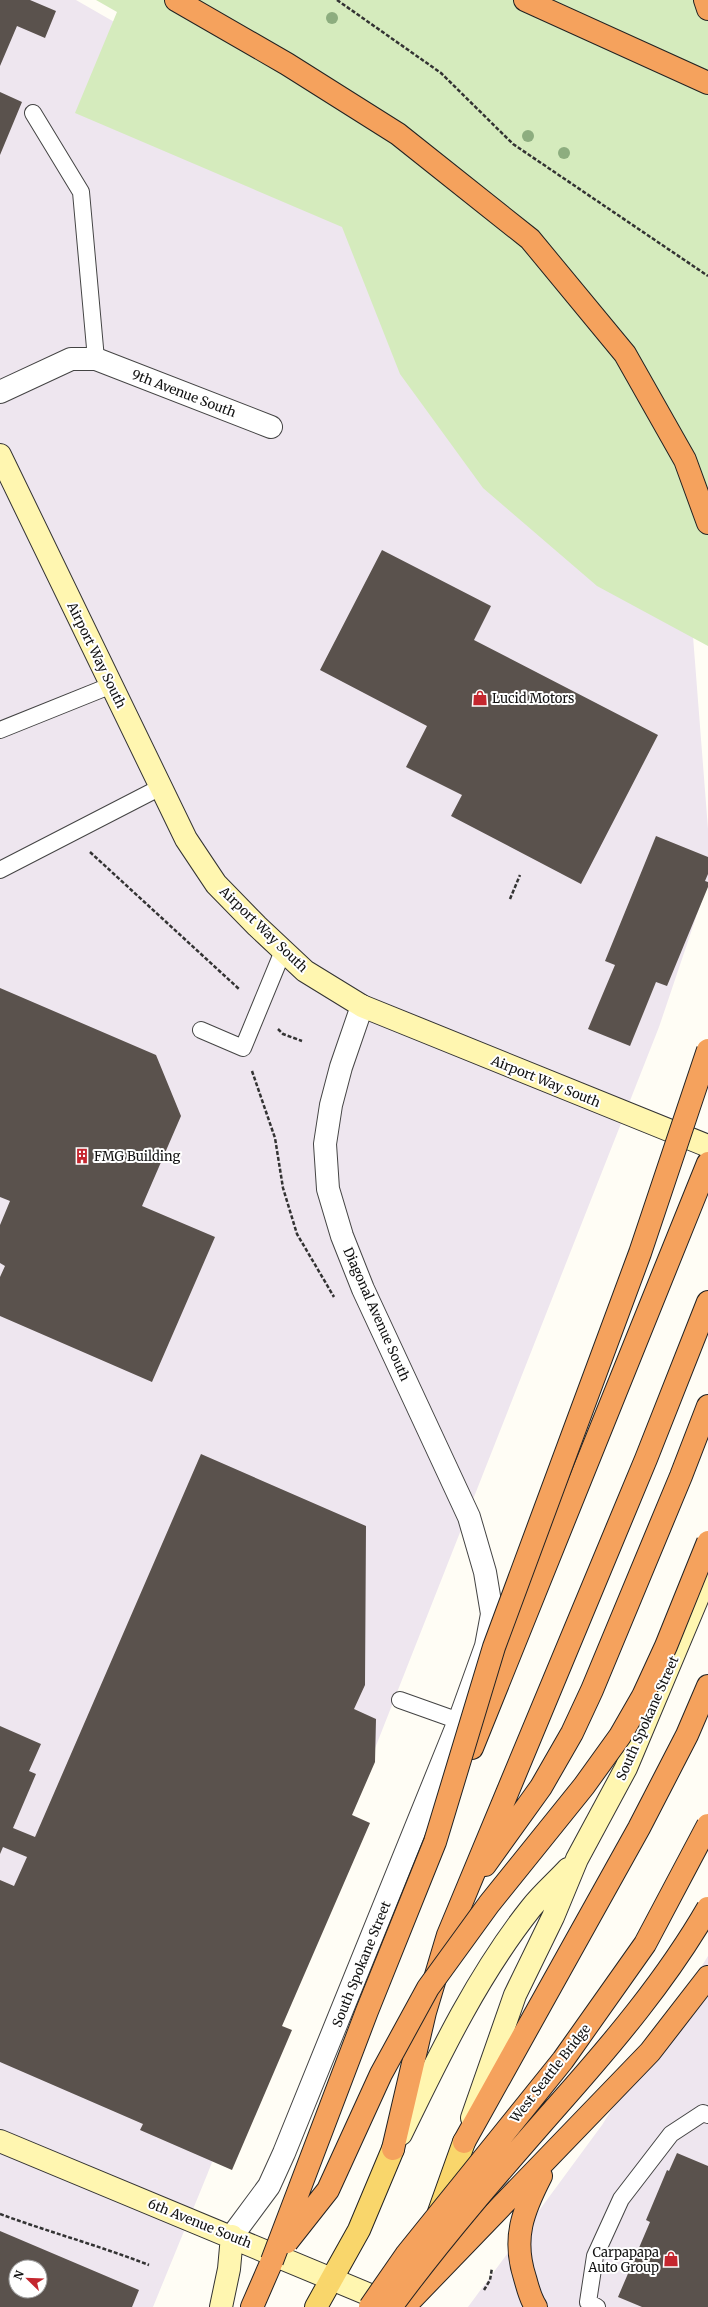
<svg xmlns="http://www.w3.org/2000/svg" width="708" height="2307" font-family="Merriweather,serif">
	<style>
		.industrial { fill: #eee6ef; fill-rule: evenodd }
		.green { fill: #d5ebbd }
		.building { fill: #5a524d; fill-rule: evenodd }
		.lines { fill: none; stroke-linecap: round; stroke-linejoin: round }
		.service-casing { stroke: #444; stroke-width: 18 }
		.minor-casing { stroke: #444; stroke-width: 24 }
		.secondary-casing { stroke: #333; stroke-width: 24 }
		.primary-casing { stroke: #222; stroke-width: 24 }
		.motorway-casing { stroke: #222; stroke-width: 24 }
		.path { stroke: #333; stroke-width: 2.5; stroke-dasharray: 4 2; stroke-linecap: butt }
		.service { stroke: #fff; stroke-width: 16 }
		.minor { stroke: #fff; stroke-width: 22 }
		.secondary { stroke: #fff6b0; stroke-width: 22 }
		.primary { stroke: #f9d66b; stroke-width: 22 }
		.motorway { stroke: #f5a25d; stroke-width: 22 }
		.motorway-bridge-casing { stroke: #222; stroke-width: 24; stroke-linecap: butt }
		.motorway-bridge { stroke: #f5a25d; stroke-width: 22 }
		.tree { fill: #8dad7f }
		.labels { text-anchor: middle; stroke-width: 4; stroke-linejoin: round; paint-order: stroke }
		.street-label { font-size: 13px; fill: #111; stroke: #fff }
		.poi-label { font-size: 13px; fill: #111; stroke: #fff; text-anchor: start }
	</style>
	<rect width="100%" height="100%" fill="#fffdf5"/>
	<path class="industrial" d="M0 0H76L236 92 688 572 708 829V882L659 1027 207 2175 153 2307H0ZM16 2267H40V2291H16Z
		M708 1956V2307H468L602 2125Z"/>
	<path class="green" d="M96 0H708V646L597 586 483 488 400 374 342 227 75 113 117 12Z"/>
	<path class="building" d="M0 0H30L56 11 45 38 17 26 0 66Z
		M0 92 22 102 0 155Z
		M382 550 491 606 474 640 658 735 581 884 451 816 462 795 406 767 427 726 320 670Z
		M656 836 708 857V874L705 881 708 882V887L667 986 656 982 630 1046 588 1029 615 965 605 961Z
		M0 988 156 1055 181 1116 142 1206 215 1237 152 1382 0 1316V1277L5 1266 0 1263V1225L10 1201 0 1197Z
		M201 1454 366 1526 365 1685 354 1709 376 1719 375 1762 352 1815 370 1823 282 2026 292 2030 232 2170 140 2130 143 2124 0 2062V1880L14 1886 27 1857 3 1847 0 1854V1726L41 1744 29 1771 36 1774 13 1828 35 1837Z
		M677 2153 708 2166V2307H642L618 2297 650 2222 646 2220 667 2170 669 2171Z
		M0 2231 139 2290 132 2307H0ZM16 2267H40V2291H16Z"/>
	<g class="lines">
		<defs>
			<path id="service" d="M33 113 81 192 96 359
				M0 730 112 685
				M0 870 161 787
				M201 1030 243 1048 283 951
				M400 1700 459 1721
				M597 2307 588 2302 595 2256 621 2199 671 2134 703 2113 708 2115"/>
			<path id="minor" d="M0 392 71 359H96L271 427
				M232 2236 269 2186 284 2153 459 1721 486 1646 492 1614 485 1572 469 1517 363 1289 342 1236 328 1189 325 1144 331 1105 341 1067 362 1006"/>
			<path id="secondary" d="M0 455 186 839 216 884 257 926 305 971 362 1006 708 1146
				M472 2118 515 1995 553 1917 577 1859 626 1768 708 1573
				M401 2134C439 2056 477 1976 531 1908 542 1894 556 1882 568 1869
				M0 2141 394 2305
				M221 2307 229 2269 232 2236"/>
			<path id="primary" d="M439 2212 464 2142
				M316 2307 359 2230 393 2149"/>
			<path id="motorway" d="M176 0 287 64 398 134 530 239 625 354 685 460 708 523
				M525 0 708 83
				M705 0 708 9
				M472 1748 708 1163
				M485 1865 541 1787 572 1733 592 1690 681 1476 708 1406
				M464 2142 639 1828 687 1735 708 1686
				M393 2149 425 2012 448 1935 646 1459 708 1302
				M252 2307 272 2261
				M404 2307 650 2052 708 1977
				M536 2307C530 2298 528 2288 525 2278 512 2238 523 2211 541 2176"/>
		</defs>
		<use href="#service" class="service-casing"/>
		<use href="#minor" class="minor-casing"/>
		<use href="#secondary" class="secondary-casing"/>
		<use href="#primary" class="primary-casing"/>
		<use href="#motorway" class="motorway-casing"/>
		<path class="path" d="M337 0 441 73 513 144 708 276
			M90 852 239 989
			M510 899 520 875
			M278 1029 283 1034 302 1041
			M252 1071 275 1138 283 1188 297 1234 334 1297
			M0 2214C49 2232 100 2246 149 2265
			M484 2290 490 2280 492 2268"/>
		<use href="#service" class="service"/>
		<use href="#minor" class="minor"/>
		<use href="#secondary" class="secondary"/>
		<use href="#primary" class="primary"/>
		<use href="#motorway" class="motorway"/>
		<defs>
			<path id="motorway-bridge" d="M287 2242 328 2190 381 2074 428 1988 489 1904 584 1786 620 1736 643 1696 666 1646 708 1542
				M272 2261 367 2011 435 1842 494 1647 640 1253 708 1050
				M370 2307 406 2255 563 2060 645 1944 708 1825
				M391 2307C443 2236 501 2170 558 2105 613 2043 667 1979 708 1908"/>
		</defs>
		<use href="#motorway-bridge" class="motorway-bridge-casing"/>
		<use href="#motorway-bridge" class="motorway-bridge"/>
	</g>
	<g class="tree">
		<circle cx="332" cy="18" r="6"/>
		<circle cx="528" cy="136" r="6"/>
		<circle cx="564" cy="153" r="6"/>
	</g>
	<defs>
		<symbol id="shop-bare" viewBox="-9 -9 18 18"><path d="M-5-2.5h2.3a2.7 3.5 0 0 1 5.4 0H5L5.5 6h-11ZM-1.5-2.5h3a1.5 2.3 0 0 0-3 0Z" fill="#c4262e" stroke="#fff" stroke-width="2.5" paint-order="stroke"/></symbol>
		<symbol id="building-bare" viewBox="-9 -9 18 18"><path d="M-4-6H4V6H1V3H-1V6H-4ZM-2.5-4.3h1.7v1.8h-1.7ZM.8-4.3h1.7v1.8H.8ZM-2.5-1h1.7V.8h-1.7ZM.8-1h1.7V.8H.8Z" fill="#c4262e" stroke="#fff" stroke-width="2.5" paint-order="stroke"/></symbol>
	</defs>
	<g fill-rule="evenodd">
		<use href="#shop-bare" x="469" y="687" width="22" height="22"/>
		<use href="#building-bare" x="71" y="1145" width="22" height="22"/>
		<use href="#shop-bare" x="660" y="2248" width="22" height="22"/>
	</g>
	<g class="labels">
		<g class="street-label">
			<text transform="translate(184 393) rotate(21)" y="5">9th Avenue South</text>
			<text transform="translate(97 655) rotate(64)" y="5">Airport Way South</text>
			<text transform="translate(264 929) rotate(44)" y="5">Airport Way South</text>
			<text transform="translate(546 1081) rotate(22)" y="5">Airport Way South</text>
			<text transform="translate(377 1314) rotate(66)" y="5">Diagonal Avenue South</text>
			<text transform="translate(647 1718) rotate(-66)" y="5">South Spokane Street</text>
			<text transform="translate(361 1964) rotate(-68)" y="5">South Spokane Street</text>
			<text transform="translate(550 2073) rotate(-52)" y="5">West Seattle Bridge</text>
			<text transform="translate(200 2223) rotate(22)" y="5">6th Avenue South</text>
		</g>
		<g class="poi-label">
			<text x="492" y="703">Lucid Motors</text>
			<text x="94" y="1161">FMG Building</text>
			<text x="659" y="2257" text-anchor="end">Carpapapa<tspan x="659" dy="15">Auto Group</tspan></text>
		</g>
	</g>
	<g transform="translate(28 2279) rotate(293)"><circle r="19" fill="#ffffff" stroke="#a0a0a0"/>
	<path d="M0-3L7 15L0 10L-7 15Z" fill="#c4262e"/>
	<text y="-6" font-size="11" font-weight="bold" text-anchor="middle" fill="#111111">N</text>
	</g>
</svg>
